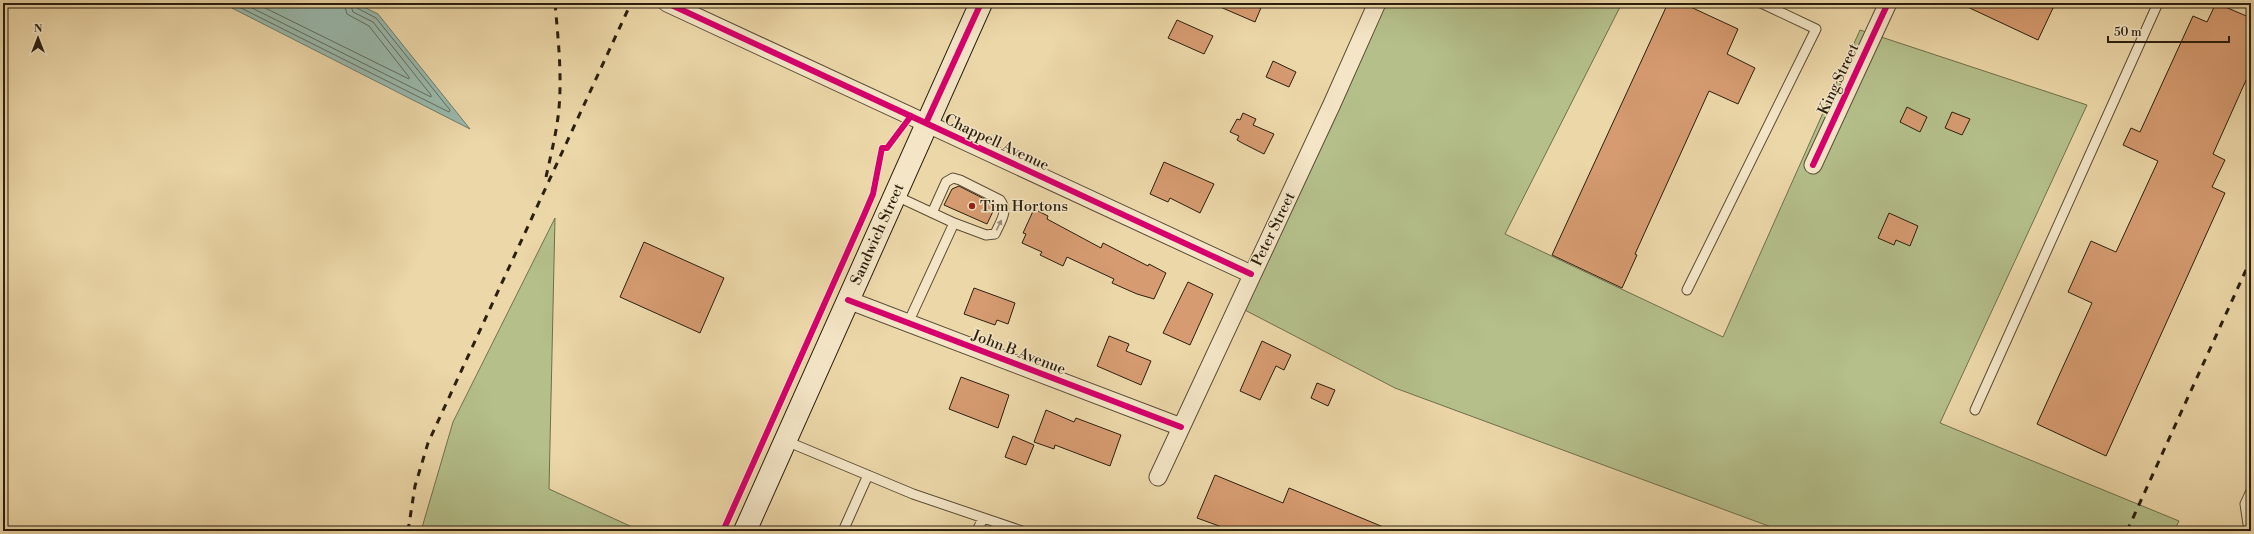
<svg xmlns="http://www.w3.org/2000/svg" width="2254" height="534" font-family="'Libre Bodoni',serif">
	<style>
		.green { fill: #b4bf8a; stroke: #706f4c }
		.water { fill: #99b9ac; stroke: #6d7b6d }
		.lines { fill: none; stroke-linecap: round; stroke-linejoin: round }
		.shore { stroke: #626c5d; stroke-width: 1 }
		.building { fill: #d69b70; stroke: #2b1f0e }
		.service-casing { stroke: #5b4d34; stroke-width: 11 }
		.minor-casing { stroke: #5b4d34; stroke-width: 19 }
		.secondary-casing { stroke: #2b1f0e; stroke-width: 24 }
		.service { stroke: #f3e5c6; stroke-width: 9 }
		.minor { stroke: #f3e5c6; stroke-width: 17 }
		.secondary { stroke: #f3e5c6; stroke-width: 22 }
		.rail { stroke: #2b1f0e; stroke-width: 3; stroke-dasharray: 7 7; stroke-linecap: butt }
		.cycleway-casing { stroke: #f3e5c6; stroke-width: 8 }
		.cycleway { stroke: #d6006c; stroke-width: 6 }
		.oneway { fill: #998c73 }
		.poi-dot { fill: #8f2418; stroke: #f3e5c6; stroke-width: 1.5 }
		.labels { text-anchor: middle; stroke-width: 3; stroke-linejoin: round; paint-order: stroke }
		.street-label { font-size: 15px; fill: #2b1f0e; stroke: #f3e5c6 }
		.poi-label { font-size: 15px; fill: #2b1f0e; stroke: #f3e5c6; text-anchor: start }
	</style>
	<rect width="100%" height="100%" fill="#ecd7a8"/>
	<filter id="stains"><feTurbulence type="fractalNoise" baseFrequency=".005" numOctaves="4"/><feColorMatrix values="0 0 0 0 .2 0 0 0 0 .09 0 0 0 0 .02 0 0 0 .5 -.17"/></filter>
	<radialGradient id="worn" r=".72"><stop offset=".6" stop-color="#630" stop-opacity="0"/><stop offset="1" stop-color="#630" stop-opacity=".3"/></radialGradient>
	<path class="green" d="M1379 3H1622L1505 234 1723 337 1860 30 2087 105 1940 423 2179 521 2174 531H1782L1395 388 1239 307Z
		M555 218 549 489 641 531H421L453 422Z"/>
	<path class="water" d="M222 3H356L378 14 470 129Z"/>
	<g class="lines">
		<path class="shore" d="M231 3 449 112 450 110 376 18 357 8 355 3
			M242 3 431 97V95L373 22 353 12 350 3
			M255 3 409 79V77L369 26 347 14 344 3"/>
	</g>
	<path class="building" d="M1211 3H1263L1255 22Z
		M1668 3H1682L1738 29 1727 54 1755 68 1738 104 1709 91 1635 254 1637 255 1622 288 1552 255Z
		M1959 3H2042L2053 8 2038 40Z
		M2216 3 2251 18V69L2213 154 2225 160 2212 187 2225 193 2106 456 2037 424 2092 303 2068 292 2091 241 2116 252 2158 161 2123 145 2131 128 2140 132 2193 16 2207 22Z
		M1177 20 1213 36 1204 54 1168 38Z
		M1273 61 1296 72 1289 87 1266 77Z
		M1907 107 1927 117 1920 132 1900 122Z
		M1952 112 1970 119 1962 135 1945 128Z
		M1243 113 1256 119 1253 125 1274 134 1264 154 1244 144 1237 140 1239 136 1230 132 1237 119 1240 120Z
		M1164 162 1214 184 1200 213 1170 198 1168 202 1150 194Z
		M959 186 996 205 987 224 944 205 952 189Z
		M1034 209 1048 216 1047 219 1101 248 1103 243 1148 266 1149 264 1166 273 1154 299 1137 294 1112 283 1114 279 1067 257 1063 266 1040 255 1042 252 1022 243 1026 234 1023 233Z
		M1889 213 1918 226 1910 246 1896 240 1894 245 1878 238Z
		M644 242 724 278 700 333 620 297Z
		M1188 282 1213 294 1190 345 1163 333Z
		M974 288 1015 303 1008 324 997 320 995 325 964 314Z
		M1109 336 1129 344 1126 351 1151 361 1141 385 1097 366Z
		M1262 341 1291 355 1284 370 1276 366 1260 400 1240 391Z
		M961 377 1009 395 998 428 949 409Z
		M1317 383 1335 390 1328 406 1311 398Z
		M1046 410 1074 422 1076 418 1121 435 1110 466 1055 445 1054 449 1034 442Z
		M1013 436 1034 445 1026 465 1005 457Z
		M1215 475 1283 503 1289 488 1393 531H1233L1197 518Z"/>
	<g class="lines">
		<defs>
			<path id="service" d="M894 195 954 223 908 323
				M932 213 946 182 953 178 960 180 1000 200C1009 212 1000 222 995 234L986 235 954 223
				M1687 290 1816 29 1761 3
				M1975 410 2158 3
				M786 441 913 494 1022 531
				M843 531 868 475
				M977 531 983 518
				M2249 531 2245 504 2251 491"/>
			<path id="minor" d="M667 3 1251 274
				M1813 165 1888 3
				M848 300 1181 427
				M1158 477 1332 104 1377 3"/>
			<path id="secondary" d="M745 531 981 3"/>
		</defs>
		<use href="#service" class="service-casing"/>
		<use href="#minor" class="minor-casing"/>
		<use href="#secondary" class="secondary-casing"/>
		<use href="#service" class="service"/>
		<use href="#minor" class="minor"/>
		<use href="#secondary" class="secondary"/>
		<path class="rail" d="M546 177C551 154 557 131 559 108 562 73 558 38 555 3
			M408 531 415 486 428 443 631 3
			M2127 531 2251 259"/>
		<defs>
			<path id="cycleway" d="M667 3 1251 274
				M926 123 981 3
				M1813 165 1888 3
				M848 300 1181 427
				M723 531 864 215 873 194 882 148H887L911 116"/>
		</defs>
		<use href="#cycleway" class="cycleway-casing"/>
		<use href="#cycleway" class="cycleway"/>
	</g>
	<defs><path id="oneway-solid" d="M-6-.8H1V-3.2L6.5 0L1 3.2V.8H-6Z"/></defs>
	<use class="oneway" href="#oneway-solid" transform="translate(999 225) rotate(-64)"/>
	<circle class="poi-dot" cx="972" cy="206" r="4"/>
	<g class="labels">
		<g class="street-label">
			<text transform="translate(1838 79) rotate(-65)" y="5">King Street</text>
			<text transform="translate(997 142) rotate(25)" y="5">Chappell Avenue</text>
			<text transform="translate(1273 229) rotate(-64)" y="5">Peter Street</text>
			<text transform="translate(877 234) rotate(-66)" y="5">Sandwich Street</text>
			<text transform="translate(1019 352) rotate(21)" y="5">John B Avenue</text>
		</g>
		<g class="poi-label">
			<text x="980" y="211">Tim Hortons</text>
		</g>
	</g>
	<rect width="2254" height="534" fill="none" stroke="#ecd7a8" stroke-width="16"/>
	<rect x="4" y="4" width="2246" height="526" fill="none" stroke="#2b1f0e" stroke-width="2"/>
	<rect x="8" y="8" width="2238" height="518" fill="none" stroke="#2b1f0e"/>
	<g transform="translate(38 38)" stroke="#f3e5c6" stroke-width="3" paint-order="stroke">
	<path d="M0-3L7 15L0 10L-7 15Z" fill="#2b1f0e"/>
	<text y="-6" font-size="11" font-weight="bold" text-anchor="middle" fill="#2b1f0e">N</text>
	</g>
	<path d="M2108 36v6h121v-6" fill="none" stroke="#2b1f0e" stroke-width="2"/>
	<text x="2114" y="36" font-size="12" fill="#2b1f0e" stroke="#f3e5c6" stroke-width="3" paint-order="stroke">50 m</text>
	<rect width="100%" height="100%" filter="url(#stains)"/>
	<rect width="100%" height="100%" fill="url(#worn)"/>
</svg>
